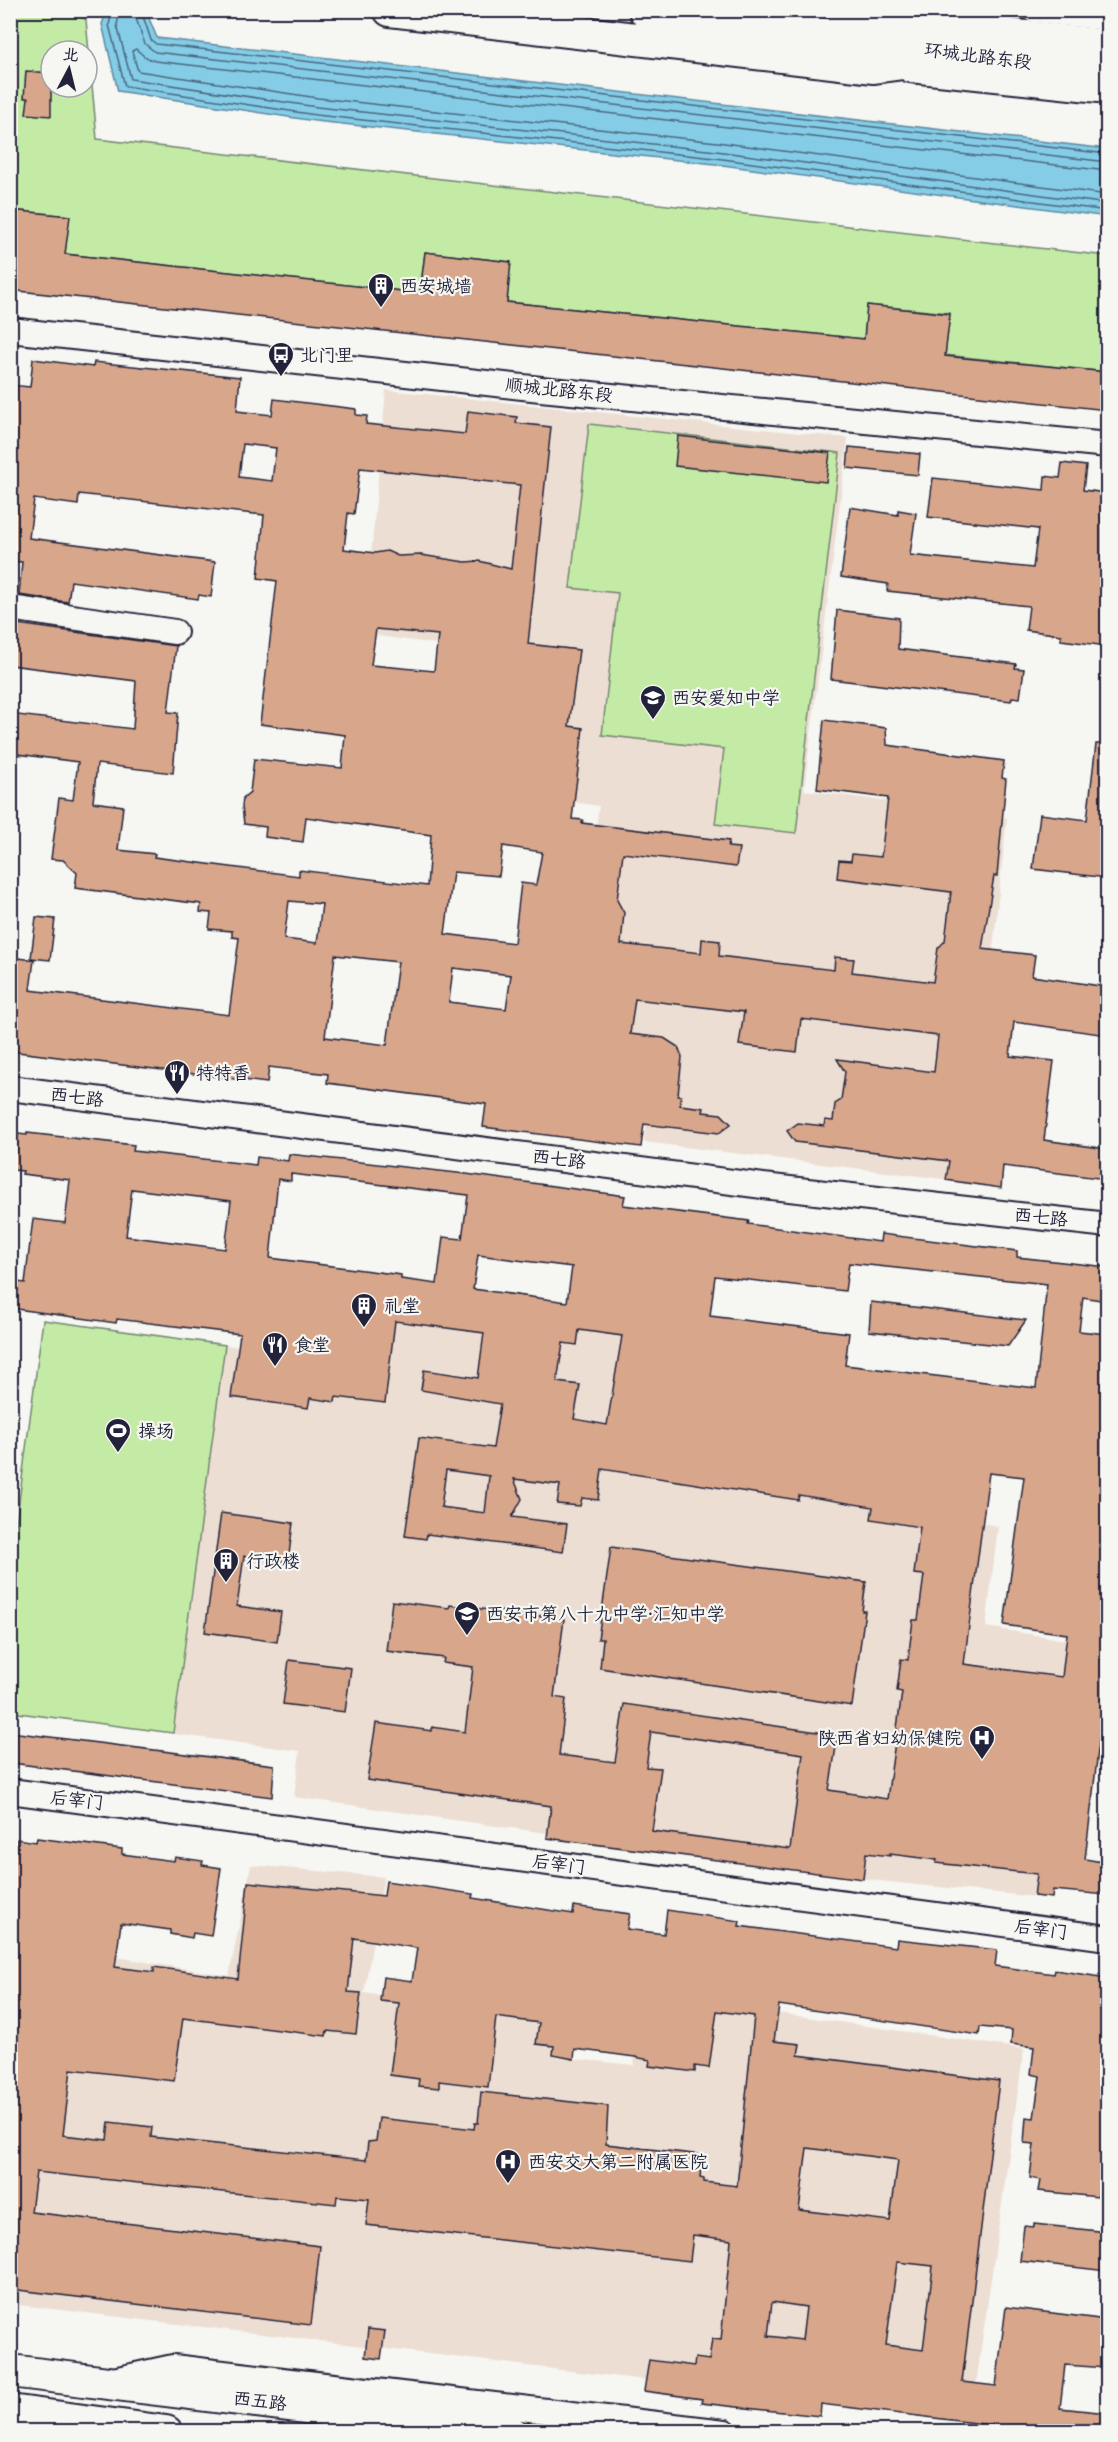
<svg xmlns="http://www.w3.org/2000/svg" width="1118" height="2442" font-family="Sriracha,'LXGW WenKai TC',sans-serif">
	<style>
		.built { fill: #edded3 }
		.green { fill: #c4eba6; stroke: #738670; stroke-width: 1.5; fill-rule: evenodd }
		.water { fill: #85cde6; stroke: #5d89a2; stroke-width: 1.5 }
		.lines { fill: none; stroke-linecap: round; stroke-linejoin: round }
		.shore { stroke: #4a667f; stroke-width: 1.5 }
		.building { fill: #d8a78b; stroke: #22223b; stroke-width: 1.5; fill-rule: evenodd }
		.minor-casing { stroke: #22223b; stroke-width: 28 }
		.major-casing { stroke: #22223b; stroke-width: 36 }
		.minor { stroke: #f6f6f2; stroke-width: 24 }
		.major { stroke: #f6f6f2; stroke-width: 32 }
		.labels { text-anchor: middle; stroke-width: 4.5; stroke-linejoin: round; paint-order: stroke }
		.street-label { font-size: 18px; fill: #22223b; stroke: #f6f6f2 }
		.poi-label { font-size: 18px; fill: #22223b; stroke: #f6f6f2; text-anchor: start }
	</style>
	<rect width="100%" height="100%" fill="#f6f6f2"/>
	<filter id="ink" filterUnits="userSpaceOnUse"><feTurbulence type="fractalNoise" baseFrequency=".0167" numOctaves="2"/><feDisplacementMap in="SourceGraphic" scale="12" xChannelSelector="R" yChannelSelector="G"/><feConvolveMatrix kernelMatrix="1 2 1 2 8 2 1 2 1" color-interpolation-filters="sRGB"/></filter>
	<g filter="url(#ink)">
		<path class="built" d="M386 390 848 438 804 790 1007 818 968 1182 644 1142 653 1065 563 1053 599 806 486 788 500 653 364 634Z
			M344 1277 632 1316 940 1516 998 1526 986 1627 1072 1641 1046 1898 888 1882 294 1797 300 1751 11 1712V1562L43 1320 247 1348Z
			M251 1865 384 1877 364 1993 559 2025 555 2057 634 2065 641 1993 1024 2049 971 2419 11 2304 10 1967 15 1940 229 1976Z"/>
		<path class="green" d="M11 11H74L86 20 97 139 1107 256V372L945 355 950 313 868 305 864 339 507 302 510 262 425 252 420 293 65 254 69 216 11 210ZM51 51H87V87H51Z
			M589 424 840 453 796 833 715 824 724 749 602 735 618 593 570 588Z
			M43 1320 225 1345 173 1733 11 1712V1562Z"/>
		<path class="water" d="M107 11H146L157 38 1107 149V217L715 164 315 121 118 91 102 24Z"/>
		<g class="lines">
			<path class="shore" d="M112 10 109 25 125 86 316 115 715 158 1108 211
				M120 10 117 25 131 79 317 107 716 151 1108 204
				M133 10 145 44 155 52 1108 162
				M141 10 151 40 156 44 1108 154
				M1108 171 155 61 145 57 136 49 132 51 138 71 318 98 717 142 1108 195"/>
		</g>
		<path class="building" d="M26 71 51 73V116L26 114 28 98H24Z
			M10 210 70 216 65 254 420 293 425 252 511 262 507 302 864 339 867 305 950 314 945 356 1107 372V410L10 290Z
			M33 359 93 367 94 362 240 377 237 411 272 415 274 399 356 409V415L367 416 366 424 465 434 468 411 517 417 516 423 551 427 528 644 579 650 569 726 583 728 572 819 583 820 582 823 729 841 728 847 739 848 736 867 623 853 617 900 624 913 621 944 701 953 702 939 720 941 719 956 834 970 835 957 854 959 852 972 933 982 938 948 945 941 951 892 837 878 839 860 851 861 852 854 881 857 888 798 817 789 824 720 886 728 887 745 1004 761 1002 778 1006 779 997 876H994L982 949 1035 955 1032 976 1107 987V1035L1014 1022 1010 1056 1054 1061 1044 1140 1107 1149 1106 1179 1003 1166 1001 1188 946 1180 949 1161 795 1142 787 1131 798 1123 824 1126 825 1120 833 1121 835 1104 841 1100 845 1072 837 1059 934 1072 938 1036 801 1019 797 1052 739 1045 744 1012 635 999 630 1034 664 1038 678 1047 682 1057 678 1095 681 1096 680 1105 704 1108 703 1112 721 1114 731 1124 719 1133 644 1124 641 1147 483 1127 486 1104 327 1083 328 1074 269 1067 267 1083 10 1051V957L34 960 30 990 229 1015 239 938 232 937V931L209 929 211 913 200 912 201 904 75 888 77 873 63 860 51 859 59 798 73 800 78 762 10 753V714L133 729 136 681 10 665V623L176 646 168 712 178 713 173 773 97 764 93 802 123 806 118 850 155 854 154 857 299 876V870L427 886 431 835 306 817 303 842 265 837 266 827 244 824 242 806 243 798 250 792 254 759 342 768 345 735 260 724 277 581 258 578 264 515 79 494 78 505 34 499 29 538 215 562 211 597 199 595 198 599 71 581 68 602 19 595 22 562 10 561V385L30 387ZM243 444 276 448 272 481 239 477ZM360 468 520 485 511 569 479 561 465 562 421 555 398 556 387 551 375 553 344 549 348 513 354 514ZM376 629 438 635 434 671 371 665ZM503 846 542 852 536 885 521 883 514 943 445 934 453 872 499 876ZM289 901 322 904 317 943 284 939ZM335 955 398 962 387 1045 325 1037ZM453 968 511 975 506 1009 449 1002Z
			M678 436 830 453 826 482 675 466Z
			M849 447 920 454 918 475 847 468Z
			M1062 463 1086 466 1083 490 1107 493V646L1061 640V635L1026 630 1029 606 887 591 888 584 841 577 850 507 898 515V510L916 513 910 555 1033 568 1038 529 928 517 933 478 1044 490 1045 476 1060 478Z
			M837 610 899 618 898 649 1016 664 1015 668 1024 669 1020 698 1012 697 1011 701 831 679Z
			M1096 744H1107V878L1033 869 1040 814 1087 820Z
			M36 917 55 919 50 960 31 958Z
			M27 1133 134 1145 133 1151 256 1165 257 1157 288 1161 289 1154 466 1174 625 1196 623 1205 749 1221 748 1224 880 1242 881 1234 1017 1251V1257L1107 1267V1301L1083 1297 1079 1331 1107 1334V1676L1085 1859 1107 1863V1895L1053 1890 1052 1898 1034 1896 1037 1874 936 1863 937 1860 890 1854V1856L866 1853 863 1879 547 1838 551 1806 367 1780 376 1723 432 1731V1727L465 1732 473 1667 443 1663 444 1658 386 1651 392 1601 449 1608 450 1605 564 1619 554 1697 566 1699 559 1755 615 1762 624 1704 838 1735 829 1790 887 1799 902 1692 897 1691 901 1659 908 1660 913 1620H918L924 1575 914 1574 920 1527 871 1519 873 1507 799 1495 798 1500 602 1469 598 1500 582 1498 580 1506 557 1504 560 1485 514 1479 522 1499 512 1517 567 1524 563 1552 427 1534 426 1539 405 1536 419 1438 493 1448 500 1404 421 1390 424 1370 478 1378 484 1333 395 1321 385 1403 336 1397 335 1402 310 1398 308 1408 231 1397 240 1334 117 1319 116 1323 10 1308V1281L25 1283 33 1219 65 1223 70 1180 22 1174 23 1171 13 1170 18 1134 27 1135ZM291 1174 468 1195 462 1239 443 1237 437 1284 401 1279V1275L270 1258 278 1179 291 1181ZM132 1189 231 1201 225 1249 126 1236ZM478 1255 572 1267 567 1302 473 1289ZM849 1263 1047 1284 1036 1388 845 1365 849 1333 710 1316 715 1276 845 1291ZM579 1330 622 1336 607 1425 574 1419 580 1385 557 1382 563 1343 577 1345ZM446 1470 489 1476 485 1513 441 1507ZM989 1473 1024 1477 1004 1625 1067 1634 1062 1677 964 1664ZM651 1732 803 1754 790 1849 652 1831 661 1768 646 1767Z
			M871 1302 1026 1320 1008 1346 869 1331Z
			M221 1513 293 1523 288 1562 244 1556 237 1606 281 1612 277 1642 205 1632Z
			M611 1547 866 1582 862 1611H865L852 1706 600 1668 603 1639H598Z
			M289 1660 351 1668 345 1712 283 1704Z
			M10 1732 274 1765 272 1797 12 1763Z
			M37 1838 122 1849V1854L174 1861 175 1857 203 1861 202 1865 221 1868 211 1936 193 1933 192 1938 170 1934V1930L121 1923 115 1967 154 1972V1967L238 1979 248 1882 384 1896 386 1881 473 1894 472 1898 573 1914 574 1906 630 1914 627 1929 664 1934 667 1910 740 1921 739 1926 896 1947 897 1939 997 1950 995 1966 1054 1974 1055 1970 1107 1978V2184L1100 2183 1098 2197 1039 2191 1041 2180 1030 2178 1034 2144 1024 2143 1026 2117 1034 2118 1040 2076 1031 2074 1034 2047 1011 2044 1012 2030 980 2027 979 2035 779 2005 774 2041 800 2044 798 2055 999 2081 962 2382 996 2386 1006 2307 1107 2320V2368L1065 2365 1060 2408 1107 2413V2432H991V2425L821 2404 820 2416 701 2403 702 2399 644 2391 649 2360 694 2366 695 2358 709 2360 712 2339 721 2340 731 2240 693 2235 690 2261 366 2225 369 2199 337 2196 336 2204 36 2172 31 2212 320 2246 311 2325 10 2289V1886L17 1839 36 1842ZM354 1938 417 1948 412 1981 383 1977 380 2001 399 2003 390 2075 419 2079 418 2086 439 2088V2081L488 2087 496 2017 539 2023 536 2044 554 2046 553 2055 574 2059 575 2049 635 2057 650 2060 649 2066 695 2072V2066L709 2068 717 2011 754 2016 737 2186 704 2182V2179L700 2178 702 2155 606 2144 608 2106 481 2092 478 2123H475L474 2129 379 2118 376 2141 368 2142 366 2160 151 2137 152 2127 109 2122 107 2140 63 2135 71 2069 174 2081 183 2018 326 2036 327 2031 356 2034 361 1993 348 1992ZM807 2148 898 2160 890 2221 799 2210ZM897 2262 933 2266 923 2350 886 2345ZM772 2302 806 2307 802 2340 768 2336Z
			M1034 2224 1107 2232V2271L1020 2261 1024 2226 1034 2227Z
			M368 2329 385 2331 381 2359 365 2357Z"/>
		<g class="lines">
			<defs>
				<path id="minor" d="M1034 10 1108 18
					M910 70 1108 91
					M10 330 541 389 1108 445
					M10 608 175 632
					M10 1088 763 1186 1108 1225
					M10 1791 1108 1938
					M118 2379 173 2367 725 2432"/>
				<path id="major" d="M390 10 874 67 961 55
					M645 10 1108 73
					M843 10 963 30 1108 46
					M10 2371 510 2432
					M10 2411 166 2432"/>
			</defs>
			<use href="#minor" class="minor-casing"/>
			<use href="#major" class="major-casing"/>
			<use href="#minor" class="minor"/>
			<use href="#major" class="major"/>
		</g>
	</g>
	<defs>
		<symbol id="building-pin" viewBox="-11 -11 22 30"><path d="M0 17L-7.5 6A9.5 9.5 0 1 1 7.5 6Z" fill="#22223b" stroke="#f6f6f2"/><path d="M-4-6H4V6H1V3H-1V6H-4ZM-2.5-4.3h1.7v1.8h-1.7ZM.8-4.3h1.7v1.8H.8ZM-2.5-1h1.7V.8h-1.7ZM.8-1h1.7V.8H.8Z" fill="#fff"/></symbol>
		<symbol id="bus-pin" viewBox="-11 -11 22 30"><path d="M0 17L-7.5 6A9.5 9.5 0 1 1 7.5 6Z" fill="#22223b" stroke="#f6f6f2"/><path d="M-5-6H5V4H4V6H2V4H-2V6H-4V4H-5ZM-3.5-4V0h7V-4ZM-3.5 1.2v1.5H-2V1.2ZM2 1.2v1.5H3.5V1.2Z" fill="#fff"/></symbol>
		<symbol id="school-pin" viewBox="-11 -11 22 30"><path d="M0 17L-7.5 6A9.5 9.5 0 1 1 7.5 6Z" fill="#22223b" stroke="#f6f6f2"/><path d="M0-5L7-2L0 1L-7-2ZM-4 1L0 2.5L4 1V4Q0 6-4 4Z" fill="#fff"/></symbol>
		<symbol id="restaurant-pin" viewBox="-11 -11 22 30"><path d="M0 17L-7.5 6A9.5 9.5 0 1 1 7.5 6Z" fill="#22223b" stroke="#f6f6f2"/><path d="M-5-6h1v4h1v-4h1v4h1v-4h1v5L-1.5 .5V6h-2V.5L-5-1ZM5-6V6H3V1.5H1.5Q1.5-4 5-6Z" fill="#fff"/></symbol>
		<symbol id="stadium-pin" viewBox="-11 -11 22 30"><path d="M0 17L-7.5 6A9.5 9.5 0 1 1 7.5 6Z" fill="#22223b" stroke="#f6f6f2"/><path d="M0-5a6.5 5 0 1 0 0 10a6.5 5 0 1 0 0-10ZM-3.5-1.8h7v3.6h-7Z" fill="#fff"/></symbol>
		<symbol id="hospital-pin" viewBox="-11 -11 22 30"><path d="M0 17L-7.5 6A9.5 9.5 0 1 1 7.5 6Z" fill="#22223b" stroke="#f6f6f2"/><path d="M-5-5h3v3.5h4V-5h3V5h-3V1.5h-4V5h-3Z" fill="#fff"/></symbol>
	</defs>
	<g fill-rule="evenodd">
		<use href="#building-pin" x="366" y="271" width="30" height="40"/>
		<use href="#bus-pin" x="266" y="340" width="30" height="40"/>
		<use href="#school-pin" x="638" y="683" width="30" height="40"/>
		<use href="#restaurant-pin" x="162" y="1058" width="30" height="40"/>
		<use href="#building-pin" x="349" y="1291" width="30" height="40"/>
		<use href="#restaurant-pin" x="260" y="1330" width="30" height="40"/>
		<use href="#stadium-pin" x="103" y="1416" width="30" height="40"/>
		<use href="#building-pin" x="211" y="1546" width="30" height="40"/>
		<use href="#school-pin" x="452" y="1599" width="30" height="40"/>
		<use href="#hospital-pin" x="967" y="1723" width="30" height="40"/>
		<use href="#hospital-pin" x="493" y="2147" width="30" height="40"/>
	</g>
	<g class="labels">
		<g class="street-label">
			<text transform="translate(978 56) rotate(7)" y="6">环城北路东段</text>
			<text transform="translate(559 390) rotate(6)" y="6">顺城北路东段</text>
			<text transform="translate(77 1097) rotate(7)" y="6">西七路</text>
			<text transform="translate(559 1159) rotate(7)" y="6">西七路</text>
			<text transform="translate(1041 1217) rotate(6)" y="6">西七路</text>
			<text transform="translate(77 1800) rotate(7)" y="6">后宰门</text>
			<text transform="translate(559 1864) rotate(8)" y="6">后宰门</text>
			<text transform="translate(1041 1929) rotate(8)" y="6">后宰门</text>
			<text transform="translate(260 2401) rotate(7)" y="6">西五路</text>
		</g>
		<g class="poi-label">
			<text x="400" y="292">西安城墙</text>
			<text x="300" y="361">北门里</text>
			<text x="672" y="704">西安爱知中学</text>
			<text x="196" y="1079">特特香</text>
			<text x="384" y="1312">礼堂</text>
			<text x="294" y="1351">食堂</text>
			<text x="138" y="1437">操场</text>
			<text x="246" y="1567">行政楼</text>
			<text x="486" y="1620">西安市第八十九中学·汇知中学</text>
			<text x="962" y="1744" text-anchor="end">陕西省妇幼保健院</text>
			<text x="528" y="2168">西安交大第二附属医院</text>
		</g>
	</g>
	<rect width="1118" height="2442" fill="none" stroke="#f6f6f2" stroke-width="36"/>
	<rect x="18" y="18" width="1082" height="2406" fill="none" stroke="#22223b" stroke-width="2" filter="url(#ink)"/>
	<g transform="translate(69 69) rotate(7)"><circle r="28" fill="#f6f6f2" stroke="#a1a1a9" stroke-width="1.5"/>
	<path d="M0-4.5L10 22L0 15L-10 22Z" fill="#22223b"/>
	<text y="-9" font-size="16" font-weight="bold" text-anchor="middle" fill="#22223b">北</text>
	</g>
</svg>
